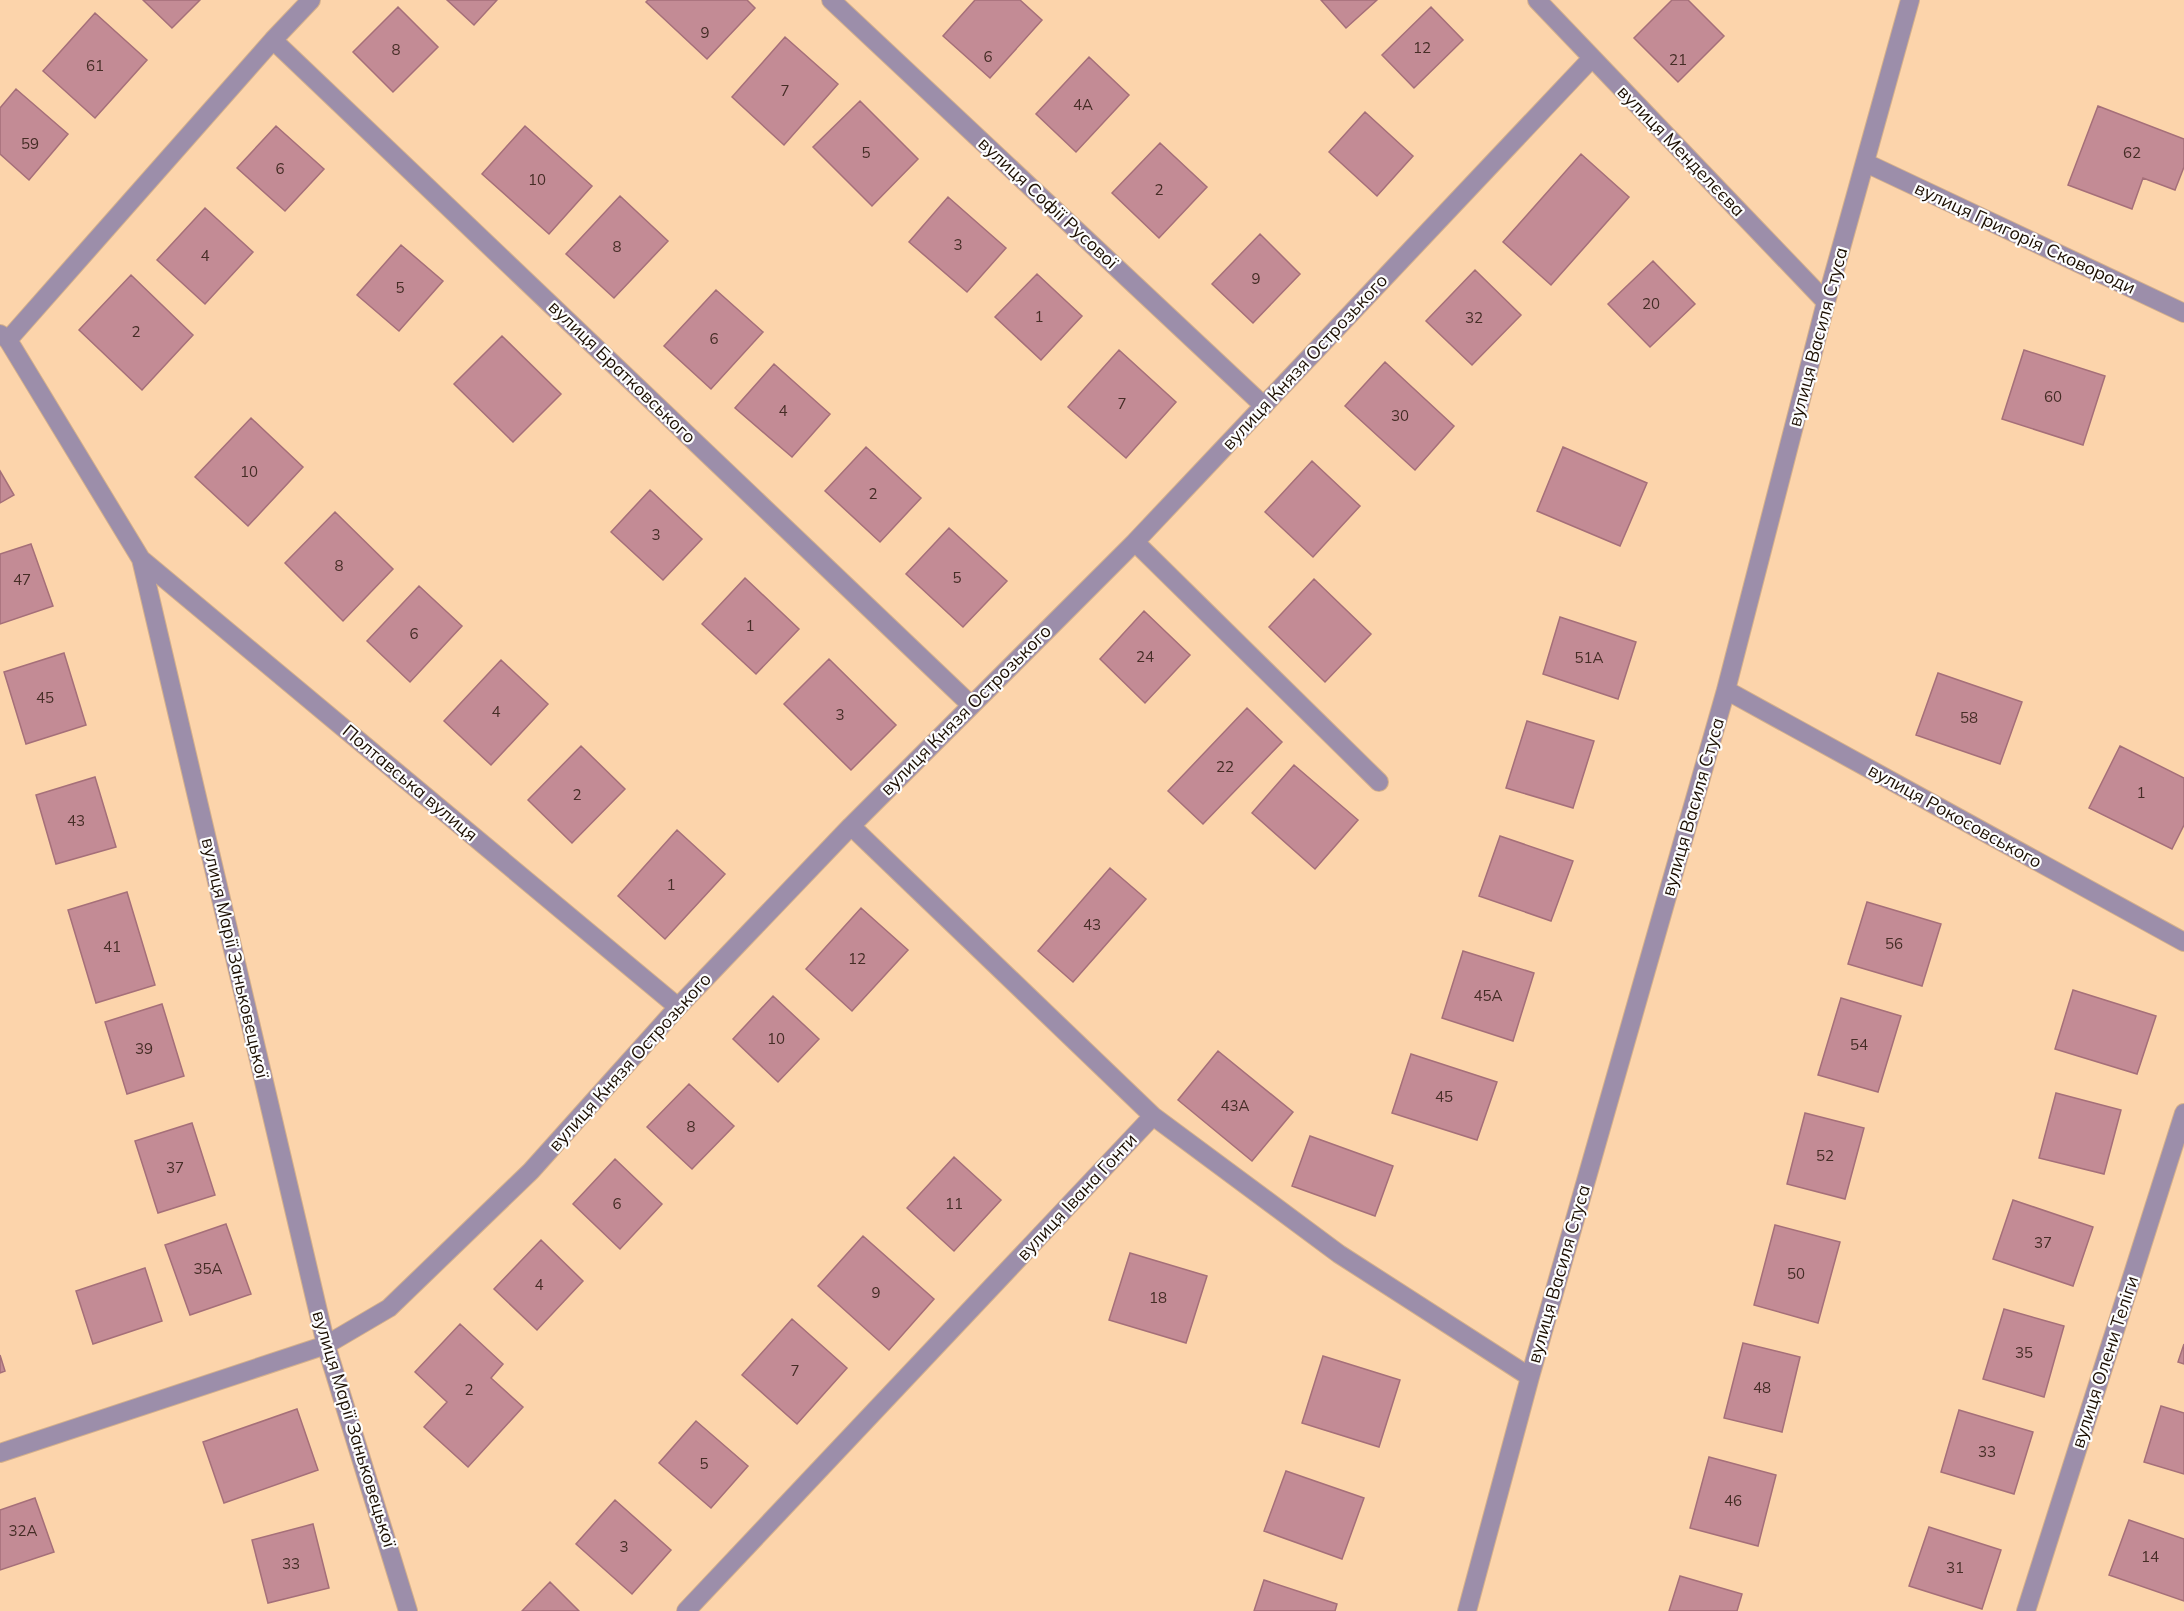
<svg xmlns="http://www.w3.org/2000/svg" width="2184" height="1611" font-family="Mulish,sans-serif">
	<style>
		.building { fill: #c38b95; stroke: #a56f79; stroke-width: 1.5 }
		.lines { fill: none; stroke-linecap: round; stroke-linejoin: round }
		.minor-casing { stroke: #d4b08c; stroke-width: 20 }
		.minor { stroke: #9c8eaa; stroke-width: 18 }
		.labels { text-anchor: middle; stroke-width: 4.5; stroke-linejoin: round; paint-order: stroke }
		.number-label { font-size: 15px; fill: #452d26 }
		.street-label { font-size: 18px; fill: #1b0e01; stroke: #fdfdfd }
	</style>
	<rect width="100%" height="100%" fill="#fcd4ab"/>
	<path class="building" d="M143 0H200L172 28Z
		M447 0H497L474 25Z
		M648 0H747L755 8 707 59 646 2Z
		M975 0H1020L1042 20 990 78 943 36Z
		M1321 0H1377L1346 28Z
		M1672 0H1688L1724 36 1678 82 1634 38Z
		M398 7 438 47 393 92 353 52Z
		M1431 7 1463 40 1414 88 1382 55Z
		M95 13 147 60 95 118 43 71Z
		M785 37 838 84 784 145 732 97Z
		M1089 57 1129 95 1076 152 1036 114Z
		M16 89 68 134 29 180 0 154V108Z
		M860 101 918 159 872 206 813 147Z
		M2098 106 2184 139V167L2175 190 2143 178 2132 209 2068 185Z
		M1365 112 1413 156 1377 196 1329 152Z
		M276 126 324 169 285 211 237 168Z
		M525 126 592 186 549 234 482 174Z
		M1160 143 1207 187 1159 238 1112 193Z
		M1581 154 1629 197 1551 285 1503 242Z
		M620 196 668 241 614 298 566 254Z
		M948 197 1006 248 967 292 909 242Z
		M205 208 253 252 205 304 157 260Z
		M1260 234 1300 274 1253 323 1212 284Z
		M401 245 443 281 399 331 357 295Z
		M1653 261 1695 304 1650 347 1608 304Z
		M1475 270 1521 315 1472 365 1426 321Z
		M1037 274 1082 316 1041 360 995 317Z
		M131 275 193 335 142 390 79 330Z
		M716 290 763 332 711 389 664 346Z
		M502 336 561 394 513 442 454 384Z
		M1119 350 1176 402 1126 458 1068 407Z
		M2024 350 2105 376 2083 445 2002 419Z
		M1385 362 1454 426 1415 470 1345 406Z
		M774 364 830 414 792 457 735 408Z
		M251 418 303 467 248 526 195 477Z
		M866 447 921 498 880 542 825 491Z
		M1563 447 1647 483 1620 546 1537 511Z
		M1312 461 1360 506 1313 557 1265 512Z
		M0 471 14 495 0 503Z
		M650 490 702 539 663 580 611 532Z
		M335 512 393 569 343 621 285 563Z
		M949 528 1007 581 963 627 906 574Z
		M31 544 53 606 0 624V554Z
		M745 578 799 629 756 674 702 624Z
		M1314 579 1371 634 1325 682 1269 627Z
		M419 586 462 626 410 682 367 641Z
		M1144 611 1190 655 1145 703 1100 659Z
		M1560 617 1636 642 1618 699 1543 674Z
		M64 653 86 725 26 744 4 672Z
		M829 659 896 725 851 770 784 704Z
		M501 660 548 704 491 765 444 721Z
		M1938 673 2022 702 2000 764 1916 735Z
		M1247 708 1282 742 1203 824 1168 791Z
		M1527 721 1594 741 1573 808 1506 788Z
		M581 746 625 789 572 843 528 800Z
		M2120 746 2184 778V825L2172 849 2089 808Z
		M1294 765 1358 820 1315 869 1252 813Z
		M95 777 116 847 56 864 36 795Z
		M677 830 725 874 665 939 618 896Z
		M1500 836 1573 861 1551 921 1479 896Z
		M1110 868 1146 899 1073 982 1038 951Z
		M127 892 155 985 96 1003 68 910Z
		M1867 902 1941 924 1922 986 1848 964Z
		M861 908 908 950 852 1011 806 969Z
		M1463 951 1534 973 1513 1041 1442 1018Z
		M2073 990 2156 1016 2137 1074 2055 1049Z
		M773 996 819 1039 778 1082 733 1039Z
		M1841 998 1901 1016 1878 1092 1818 1075Z
		M162 1004 184 1076 127 1094 105 1022Z
		M1218 1051 1293 1112 1252 1161 1178 1100Z
		M1411 1054 1497 1082 1477 1140 1392 1113Z
		M689 1084 734 1126 692 1169 647 1127Z
		M2056 1093 2121 1110 2104 1174 2039 1158Z
		M1805 1113 1864 1128 1845 1199 1787 1184Z
		M192 1123 215 1195 158 1213 135 1141Z
		M1310 1136 1393 1166 1375 1216 1292 1186Z
		M954 1157 1001 1200 954 1251 907 1208Z
		M615 1159 662 1204 620 1249 573 1204Z
		M2013 1200 2093 1227 2073 1286 1993 1259Z
		M226 1224 251 1294 190 1315 165 1245Z
		M1775 1225 1840 1242 1818 1323 1754 1305Z
		M863 1236 934 1299 889 1350 818 1286Z
		M541 1240 583 1281 537 1330 494 1289Z
		M1130 1253 1207 1276 1186 1343 1109 1320Z
		M145 1268 162 1321 93 1344 76 1291Z
		M2004 1309 2064 1326 2044 1397 1983 1379Z
		M792 1319 847 1368 797 1424 742 1375Z
		M460 1324 503 1364 491 1378 523 1407 468 1467 424 1427 447 1402 415 1372Z
		M1743 1343 1800 1357 1782 1432 1724 1418Z
		M2184 1344V1364L2178 1362Z
		M0 1355 5 1371 0 1373Z
		M1323 1356 1400 1380 1379 1447 1302 1423Z
		M2161 1406 2184 1413V1474L2144 1462Z
		M297 1409 318 1470 224 1503 203 1442Z
		M1959 1410 2033 1432 2014 1494 1941 1472Z
		M696 1421 748 1466 711 1508 659 1463Z
		M1709 1457 1776 1475 1758 1546 1690 1528Z
		M1286 1471 1364 1498 1342 1559 1264 1531Z
		M35 1498 54 1552 0 1570V1510Z
		M615 1500 671 1550 632 1594 576 1544Z
		M2129 1520 2184 1539V1601L2109 1575Z
		M313 1524 329 1588 268 1603 252 1540Z
		M1929 1527 2001 1550 1982 1609 1909 1586Z
		M1680 1576 1742 1594 1737 1611H1669Z
		M1264 1580 1337 1604 1335 1611H1254Z
		M550 1582 579 1611H522Z"/>
	<g class="lines">
		<defs>
			<path id="minor" d="M831 0 1264 406
				M1537 0 1826 302
				M273 40 971 705
				M1866 163 2184 313
				M0 334 8 340 141 559 326 1345 408 1611
				M8 340 273 40 311 0
				M1135 542 1379 782
				M141 559 678 1007
				M1726 690 2184 942
				M851 826 1153 1116
				M0 1453 326 1345 389 1308 531 1171 678 1007 851 826 1135 542 1592 58
				M686 1611 1153 1116 1339 1254 1530 1377
				M1467 1611 1530 1377 1726 690 1826 302 1910 0
				M2026 1611 2184 1113"/>
		</defs>
		<use href="#minor" class="minor-casing"/>
		<use href="#minor" class="minor"/>
	</g>
	<g class="labels">
		<g class="number-label">
			<text x="705" y="38">9</text>
			<text x="1422" y="53">12</text>
			<text x="396" y="55">8</text>
			<text x="988" y="62">6</text>
			<text x="1678" y="65">21</text>
			<text x="95" y="71">61</text>
			<text x="785" y="96">7</text>
			<text x="1083" y="110">4А</text>
			<text x="30" y="149">59</text>
			<text x="866" y="158">5</text>
			<text x="2132" y="158">62</text>
			<text x="280" y="174">6</text>
			<text x="537" y="185">10</text>
			<text x="1159" y="195">2</text>
			<text x="958" y="250">3</text>
			<text x="617" y="252">8</text>
			<text x="205" y="261">4</text>
			<text x="1256" y="284">9</text>
			<text x="400" y="293">5</text>
			<text x="1651" y="309">20</text>
			<text x="1039" y="322">1</text>
			<text x="1474" y="323">32</text>
			<text x="136" y="337">2</text>
			<text x="714" y="344">6</text>
			<text x="2053" y="402">60</text>
			<text x="1122" y="409">7</text>
			<text x="783" y="416">4</text>
			<text x="1400" y="421">30</text>
			<text x="249" y="477">10</text>
			<text x="873" y="499">2</text>
			<text x="656" y="540">3</text>
			<text x="339" y="571">8</text>
			<text x="957" y="583">5</text>
			<text x="22" y="585">47</text>
			<text x="750" y="631">1</text>
			<text x="414" y="639">6</text>
			<text x="1145" y="662">24</text>
			<text x="1589" y="663">51А</text>
			<text x="45" y="703">45</text>
			<text x="496" y="717">4</text>
			<text x="840" y="720">3</text>
			<text x="1969" y="723">58</text>
			<text x="1225" y="772">22</text>
			<text x="2141" y="798">1</text>
			<text x="577" y="800">2</text>
			<text x="76" y="826">43</text>
			<text x="671" y="890">1</text>
			<text x="1092" y="930">43</text>
			<text x="1894" y="949">56</text>
			<text x="112" y="952">41</text>
			<text x="857" y="964">12</text>
			<text x="1488" y="1001">45А</text>
			<text x="776" y="1044">10</text>
			<text x="1859" y="1050">54</text>
			<text x="144" y="1054">39</text>
			<text x="1444" y="1102">45</text>
			<text x="1235" y="1111">43А</text>
			<text x="691" y="1132">8</text>
			<text x="1825" y="1161">52</text>
			<text x="175" y="1173">37</text>
			<text x="617" y="1209">6</text>
			<text x="954" y="1209">11</text>
			<text x="2043" y="1248">37</text>
			<text x="208" y="1274">35А</text>
			<text x="1796" y="1279">50</text>
			<text x="539" y="1290">4</text>
			<text x="876" y="1298">9</text>
			<text x="1158" y="1303">18</text>
			<text x="2024" y="1358">35</text>
			<text x="795" y="1376">7</text>
			<text x="1762" y="1393">48</text>
			<text x="469" y="1395">2</text>
			<text x="1987" y="1457">33</text>
			<text x="704" y="1469">5</text>
			<text x="1733" y="1506">46</text>
			<text x="23" y="1536">32А</text>
			<text x="624" y="1552">3</text>
			<text x="2150" y="1562">14</text>
			<text x="291" y="1569">33</text>
			<text x="1955" y="1573">31</text>
		</g>
		<g class="street-label">
			<text transform="translate(1681 151) rotate(46)" y="6">вулиця Менделєєва</text>
			<text transform="translate(1048 203) rotate(43)" y="6">вулиця Софії Русової</text>
			<text transform="translate(2025 238) rotate(25)" y="6">вулиця Григорія Сковороди</text>
			<text transform="translate(1818 337) rotate(-75)" y="6">вулиця Василя Стуса</text>
			<text transform="translate(1305 362) rotate(-47)" y="6">вулиця Князя Острозького</text>
			<text transform="translate(622 372) rotate(44)" y="6">вулиця Братковського</text>
			<text transform="translate(966 710) rotate(-45)" y="6">вулиця Князя Острозького</text>
			<text transform="translate(410 783) rotate(40)" y="6">Полтавська вулиця</text>
			<text transform="translate(1693 807) rotate(-74)" y="6">вулиця Василя Стуса</text>
			<text transform="translate(1955 816) rotate(29)" y="6">вулиця Рокосовського</text>
			<text transform="translate(235 958) rotate(77)" y="6">вулиця Марії Заньковецької</text>
			<text transform="translate(630 1062) rotate(-48)" y="6">вулиця Князя Острозького</text>
			<text transform="translate(1077 1197) rotate(-47)" y="6">вулиця Івана Гонти</text>
			<text transform="translate(1559 1274) rotate(-74)" y="6">вулиця Василя Стуса</text>
			<text transform="translate(2105 1362) rotate(-72)" y="6">вулиця Олени Теліги</text>
			<text transform="translate(354 1429) rotate(73)" y="6">вулиця Марії Заньковецької</text>
		</g>
	</g>
</svg>
